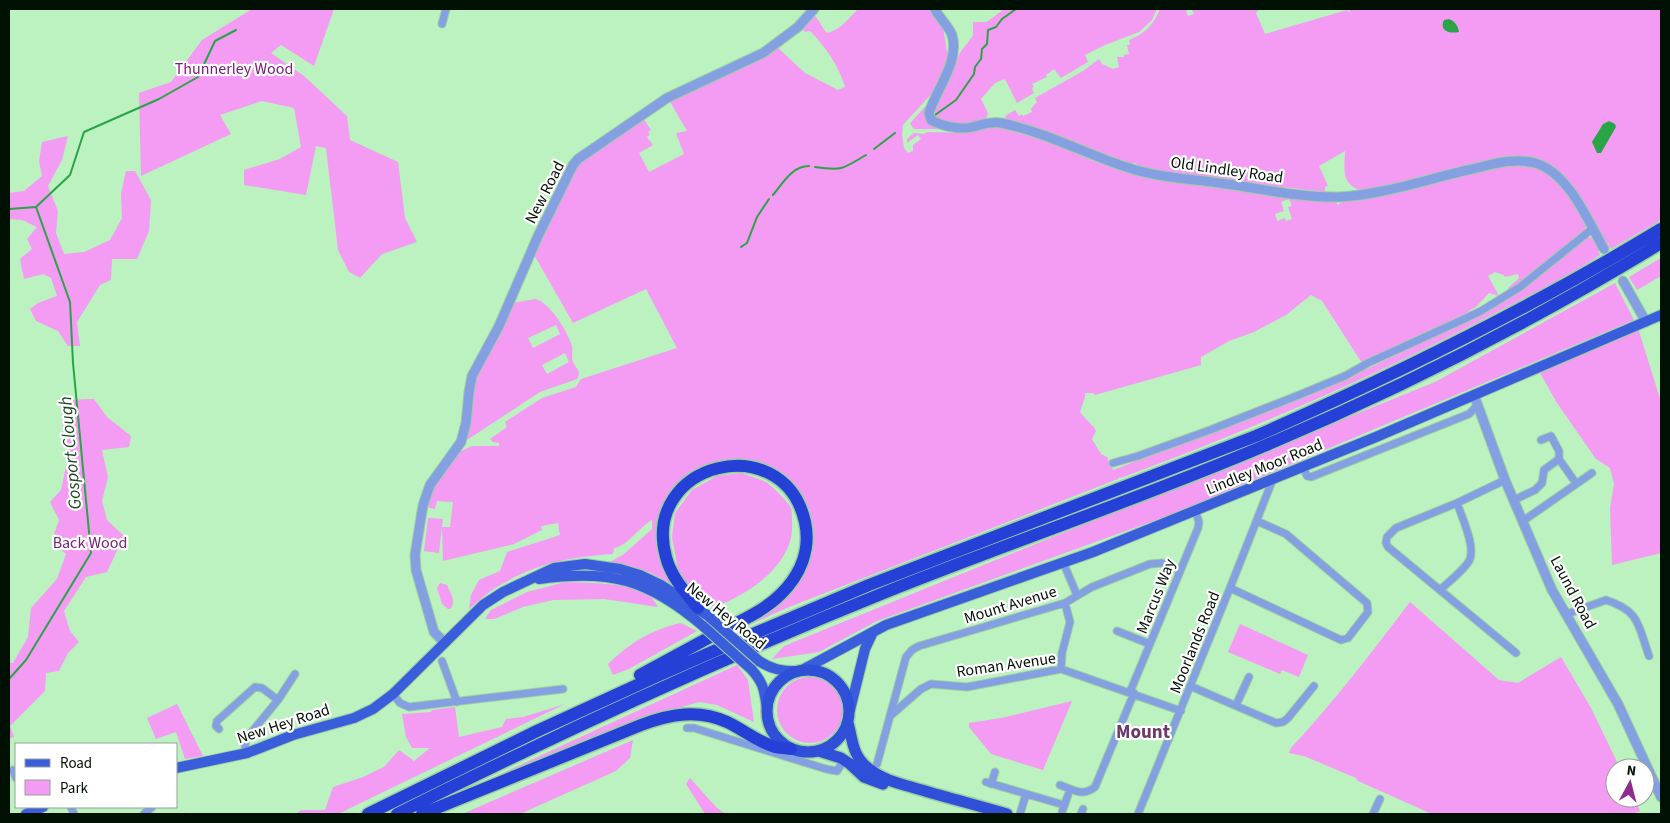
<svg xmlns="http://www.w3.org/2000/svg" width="1670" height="823" font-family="'Source Sans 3',sans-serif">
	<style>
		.green { fill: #f49bf3; fill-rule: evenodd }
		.water { fill: #29a446 }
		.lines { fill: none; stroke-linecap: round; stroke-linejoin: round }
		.stream { stroke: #29a446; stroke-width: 2 }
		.minor-casing { stroke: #9dcea2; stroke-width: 9 }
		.tertiary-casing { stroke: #9dcea2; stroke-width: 11 }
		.primary-casing { stroke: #9dcea2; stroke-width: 12 }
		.trunk-casing { stroke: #9dcea2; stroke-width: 14 }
		.motorway-casing { stroke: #9dcea2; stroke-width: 15 }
		.minor { stroke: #849fe2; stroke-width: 7 }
		.tertiary { stroke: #849fe2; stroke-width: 9 }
		.primary { stroke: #3a5edb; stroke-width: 10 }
		.trunk { stroke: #2f4fd9; stroke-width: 11 }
		.motorway { stroke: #2440d7; stroke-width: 12 }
		.primary-bridge-casing { stroke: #9dcea2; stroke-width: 12; stroke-linecap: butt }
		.primary-bridge { stroke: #3a5edb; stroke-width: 10 }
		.labels { text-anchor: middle; stroke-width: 4.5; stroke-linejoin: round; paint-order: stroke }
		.park-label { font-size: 16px; fill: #78217a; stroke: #fff }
		.street-label { font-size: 16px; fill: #001002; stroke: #fff }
		.water-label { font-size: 18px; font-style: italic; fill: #184520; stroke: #fff }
		.quarter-label { font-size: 19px; font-weight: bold; fill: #6b396b; stroke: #fff }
	</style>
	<rect width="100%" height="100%" fill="#bbf2c0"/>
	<path class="green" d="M252 9H334L314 66 281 45 271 53 304 76 347 116 350 140 398 162 405 218 417 242 382 254 360 278 349 272 338 250 326 148 316 146 306 195 244 185V170L280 159 301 147 294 108 262 101 220 115 231 134 141 176 139 93 171 82 202 40Z
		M858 9H931L943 27 947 52H951L935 90 903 125 902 135 904 148 908 153 913 151V145L921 139 918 135 907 143V139L914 133 923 134 928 132 964 133 994 126 1053 143 1093 161 1144 177 1164 181 1246 192 1310 200H1331L1337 203V205L1346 200 1518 163 1540 168 1560 183 1582 213 1586 226 1584 232 1518 284 1509 290 1508 288 1519 278 1518 274 1505 277 1504 275 1495 272 1488 276 1499 296 1489 293 1477 306 1459 318 1362 363 1322 301 1311 295 1286 315 1254 332 1229 341 1201 357V365L1095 395 1093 393H1085V397L1080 412C1085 420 1093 424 1096 431L1092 439 1101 454 1107 457 1113 470 1353 377C1356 371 1360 369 1367 369L1484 312 1588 237 1592 238 1600 250 1598 251 1600 255C1561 281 1516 302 1474 324 1360 383 1242 433 1121 478L1119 477 1118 479 789 607 734 632 730 629 770 606 808 552 790 487 727 463 665 506 676 587 651 573 610 562 624 554 652 529V520C638 528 628 546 614 548L613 554C572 557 540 562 504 583 491 589 480 600 469 609L471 595 479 580 500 571 507 552 560 535 558 523 541 526 542 530 514 544 443 561 442 527 439 553 424 551 428 518 443 519 442 527H450L453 502 437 501 435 509 426 507 429 493 461 451 472 446H499V443L493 442 490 439 507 427 505 422 542 398 576 387 581 379 677 348 646 289 573 323 533 253 576 165 643 118 651 130 648 132 650 134 647 137 653 145 639 153 649 172 684 154 676 133 687 131 669 100 777 47 805 73 838 90 845 87C839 66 825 46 810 31L805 32 802 28 813 14C820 20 821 27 827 33 841 30 849 18 858 9ZM1289 199 1292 206 1288 207 1292 219 1286 221 1285 218 1277 221 1275 214 1284 211 1281 202Z
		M1004 9H1157L1152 20 1139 32 1105 45 1085 55 1088 62 1061 78 1054 69 1046 75 1047 77 1032 84 1034 87 1032 88 1034 93 1017 103 1006 81 1004 79 995 83 981 99 988 113 985 122 961 129H914L910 124 912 121 931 100 926 114 936 121 931 111 961 51 973 36V22H987Z
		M1160 9H1191L1186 11 1188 16 1194 14 1192 9H1259L1256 13 1265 34 1347 10 1350 13 1349 9H1661V220L1611 249 1608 246 1609 243 1605 246 1579 200 1535 160 1360 190C1340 183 1345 167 1345 151L1319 166 1328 186 1325 187V192L1200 178 1138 167 1137 164 1134 163 1132 165 1007 120 1005 116 1015 110 1019 116 1022 114 1023 116 1032 112 1031 109 1037 102 1035 98 1083 71 1099 59 1102 64 1113 69 1119 67 1117 57H1124V55L1129 54 1127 45H1130L1129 40C1145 34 1154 24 1160 9ZM1609 121 1616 127 1605 145 1597 134 1603 124Z
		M68 136 62 160 48 186 58 211 56 233 64 254 84 252 110 240 122 218 121 193 126 171H135L151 200 149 231 137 259H112L111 280 100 285 77 322 80 346H68L58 331 36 321 30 309 38 303 57 296 51 278 43 274 24 279 20 259 32 249 27 239 37 227 22 220 9 219V193L24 191 42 176 39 161 42 142Z
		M1661 258V276L1637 290 1629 277Z
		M1615 283 1634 320 1170 515 877 621 819 652 772 659 784 646 1435 382Z
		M535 299C549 301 569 333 572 347 573 352 571 358 573 362 576 369 582 371 577 379L540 392 467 440 474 383 478 372 513 303ZM556 325 560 334 533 348 528 338ZM565 353 569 362 547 374 542 365Z
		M1638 328 1661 402V553L1612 565 1610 508 1614 484 1610 468 1596 459 1557 403 1540 373Z
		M94 399 107 417 131 436 129 447 102 450 108 477 102 501 107 520 124 536 107 572 86 577 64 611 70 631 79 642 68 653 59 671 46 673 45 691 10 726 14 737 9 738V663H13L28 637 31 608 57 579 66 554 52 540 59 520 50 502 61 490 68 457 63 432 61 400Z
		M742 473C750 477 763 479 770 485 774 488 789 503 791 508 792 511 792 519 792 523 795 564 748 595 714 607L693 594 678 569 672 538 675 513 692 490 717 476Z
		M565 582C588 583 632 582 651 597 654 600 656 604 658 607L604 599 553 600 523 607 494 619H485L491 610 527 592Z
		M440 583 447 585C450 592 457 602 450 609H448L442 604 437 588Z
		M1410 602 1499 680 1518 683 1561 657 1591 708 1620 768H1615V798H1634L1640 811 1632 814H1432L1358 781 1356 778 1304 756 1289 753 1291 748C1334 702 1372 652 1410 602Z
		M681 623 697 631 629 669 613 675 608 664C631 642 651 630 681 623Z
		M1240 624 1308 655 1299 677 1282 670 1280 674 1228 652Z
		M737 665 748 680 754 722 717 705 699 702 657 714 483 782Z
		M777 710a33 33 0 1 1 66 0a33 33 0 1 1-66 0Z
		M1072 701 1043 770 991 754 969 727V723L1001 718Z
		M177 704 203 756 185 759 176 732 156 739 147 718Z
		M565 704 338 814H296L301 810H325L333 787 363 777 384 767 399 750 414 761 430 748H412L406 737 402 714 431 712 432 710 455 707 459 737 502 727 506 719 523 717Z
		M633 740 630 758 616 771 520 814H462Z
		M690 778 716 807 725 814H705L686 784Z"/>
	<path class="water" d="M1449 19C1455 21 1458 26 1459 32 1449 34 1439 31 1444 20Z
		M1609 121 1615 124 1616 127 1601 153H1597L1592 142 1603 124Z"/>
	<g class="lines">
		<path class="stream" d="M935 115 956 100 974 74 975 67 981 59 982 49 987 44 988 30 996 27 1002 19 1016 9
			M874 149 895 133
			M815 167C843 171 842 169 866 155
			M773 195C783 183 792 166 809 166
			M9 209 36 207 70 175 84 132 159 99 198 77 215 41 236 30
			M741 247 747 243 757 217 769 199
			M9 679 26 660 91 553 73 363 70 302 36 207"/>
		<defs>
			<path id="minor" d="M442 24 446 9
				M1559 459 1573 479
				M1113 463 1138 456 1210 430 1299 395 1345 376 1368 363 1462 320 1481 311 1520 287 1592 229
				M1303 467 1307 476 1311 477 1469 414 1477 406
				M1505 480 1457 503 1396 528 1387 537 1386 543 1388 547 1516 653
				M1514 500 1535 490 1542 483 1544 470 1559 459V451L1551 436 1541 440
				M1523 521 1592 473
				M1063 562 1077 595
				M1230 588 1341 640 1348 638 1368 612 1367 603 1286 534 1257 521
				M1440 590C1448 582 1466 569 1470 559 1475 546 1462 517 1457 503
				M1567 614 1606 600C1640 611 1638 625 1649 656
				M1117 631 1150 644
				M442 661 457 702
				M1061 669 1062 653 1070 622 1065 603
				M1190 686 1276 723 1283 722 1288 718 1314 686
				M1130 692 1198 528 1199 522 1195 510
				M393 694 400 703 409 707 563 689
				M1236 705 1249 677
				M890 716 906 657 912 650 919 646 1065 603 1092 587 1150 564 1162 563 1180 571
				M687 728H694L826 769 837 771 844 760
				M219 729 216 726 217 721 255 687 262 688 278 700
				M247 753 245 746 246 739 278 700 295 674
				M877 764 890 716 921 689 931 684 967 687 1061 669 1181 711
				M13 770 16 778
				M986 782 1064 805
				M991 784 995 772
				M1060 785C1074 790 1082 797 1095 787L1134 693
				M71 807 74 814
				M1062 812 1068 795
				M983 813 985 814
				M144 814 152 807
				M1020 814 1026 794
				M1081 814 1083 809
				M1138 814 1230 588 1273 479
				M1373 814 1380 799"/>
			<path id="tertiary" d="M935 9C939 18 948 25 952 35 960 62 936 89 929 113L931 120C942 126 960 130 972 127 982 125 991 121 1001 123 1045 132 1084 153 1126 167 1158 178 1193 179 1226 184 1263 189 1302 198 1339 197 1381 195 1428 179 1468 170 1490 165 1513 157 1535 163 1569 173 1588 221 1604 249
				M1623 281 1646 322
				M1474 395 1505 480 1552 590 1618 704 1661 797
				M445 643 434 632 416 570 415 555 423 505 430 485 461 442 466 423 469 392 472 376 499 326 538 236 573 165 578 159 667 98 763 53 798 27 814 9"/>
			<path id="primary" d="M539 579C610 569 648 579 703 626
				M759 661C771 669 781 671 796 671
				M751 669C764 683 764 690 767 709
				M804 669 886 625 1093 552 1376 437 1661 315
				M850 710 865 649 873 632
				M176 768 247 753 293 735 354 718 373 709 393 694 483 605 503 592 554 568 585 564 620 569 640 575 661 585 707 615
				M26 814 43 807"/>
			<path id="trunk" d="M767 711a41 41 0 1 1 82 0a41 41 0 1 1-82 0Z
				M848 723C853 741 852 755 868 768 883 781 906 785 925 791 952 799 980 806 1007 814
				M819 751 841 758 850 764 864 777 883 784"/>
			<path id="motorway" d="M640 675C668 660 695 645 723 630 743 620 765 610 781 594 800 575 811 550 805 522 784 427 640 462 666 557 671 577 686 593 698 608
				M368 814 537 731 657 676 753 634 869 585 1256 436C1395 375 1531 308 1661 229
				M397 814C557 734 720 659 886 592 1011 542 1139 499 1264 446 1400 389 1535 320 1661 243
				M422 814 641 725C670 714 698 709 727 722 742 729 760 743 775 747 780 748 786 748 791 749"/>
		</defs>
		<use href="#minor" class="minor-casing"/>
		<use href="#tertiary" class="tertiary-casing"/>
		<use href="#primary" class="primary-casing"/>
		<use href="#trunk" class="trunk-casing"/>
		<use href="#motorway" class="motorway-casing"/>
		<use href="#minor" class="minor"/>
		<use href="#tertiary" class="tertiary"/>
		<use href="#primary" class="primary"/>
		<use href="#trunk" class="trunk"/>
		<use href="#motorway" class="motorway"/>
		<defs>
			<path id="primary-bridge" d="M707 615 759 661
				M703 626 751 669"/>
		</defs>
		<use href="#primary-bridge" class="primary-bridge-casing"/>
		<use href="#primary-bridge" class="primary-bridge"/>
	</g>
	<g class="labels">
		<g class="park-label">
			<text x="234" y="74">Thunnerley Wood</text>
			<text x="90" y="548">Back Wood</text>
		</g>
		<g class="street-label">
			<text transform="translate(1227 169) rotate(8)" y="6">Old Lindley Road</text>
			<text transform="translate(544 192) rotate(-63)" y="6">New Road</text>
			<text transform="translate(1264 466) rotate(-22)" y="6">Lindley Moor Road</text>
			<text transform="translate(1574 592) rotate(62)" y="6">Laund Road</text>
			<text transform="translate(1155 596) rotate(-68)" y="6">Marcus Way</text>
			<text transform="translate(1010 604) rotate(-17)" y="6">Mount Avenue</text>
			<text transform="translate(727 615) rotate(39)" y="6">New Hey Road</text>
			<text transform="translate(1194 642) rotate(-68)" y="6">Moorlands Road</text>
			<text transform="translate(1006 664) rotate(-8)" y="6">Roman Avenue</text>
			<text transform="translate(283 723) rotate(-18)" y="6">New Hey Road</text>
		</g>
		<g class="water-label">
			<text transform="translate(70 453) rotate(-95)" y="6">Gosport Clough</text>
		</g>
		<g class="quarter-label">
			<text x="1143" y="738">Mount</text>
		</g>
	</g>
	<rect width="1670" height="823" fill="none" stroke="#001002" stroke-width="20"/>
	<rect x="15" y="743" width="162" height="65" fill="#ffffff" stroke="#999f9a"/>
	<rect x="25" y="759" width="25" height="8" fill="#3a5edb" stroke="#999f9a"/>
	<text x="60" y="768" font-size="15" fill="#001002">Road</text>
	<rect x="25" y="780" width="25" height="15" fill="#f49bf3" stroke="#999f9a"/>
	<text x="60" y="793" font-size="15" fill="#001002">Park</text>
	<g transform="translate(1630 783) rotate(7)"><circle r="24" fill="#ffffff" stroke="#999f9a"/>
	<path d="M0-4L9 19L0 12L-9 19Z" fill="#8f2b91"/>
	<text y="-8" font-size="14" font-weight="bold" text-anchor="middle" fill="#001002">N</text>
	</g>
</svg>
